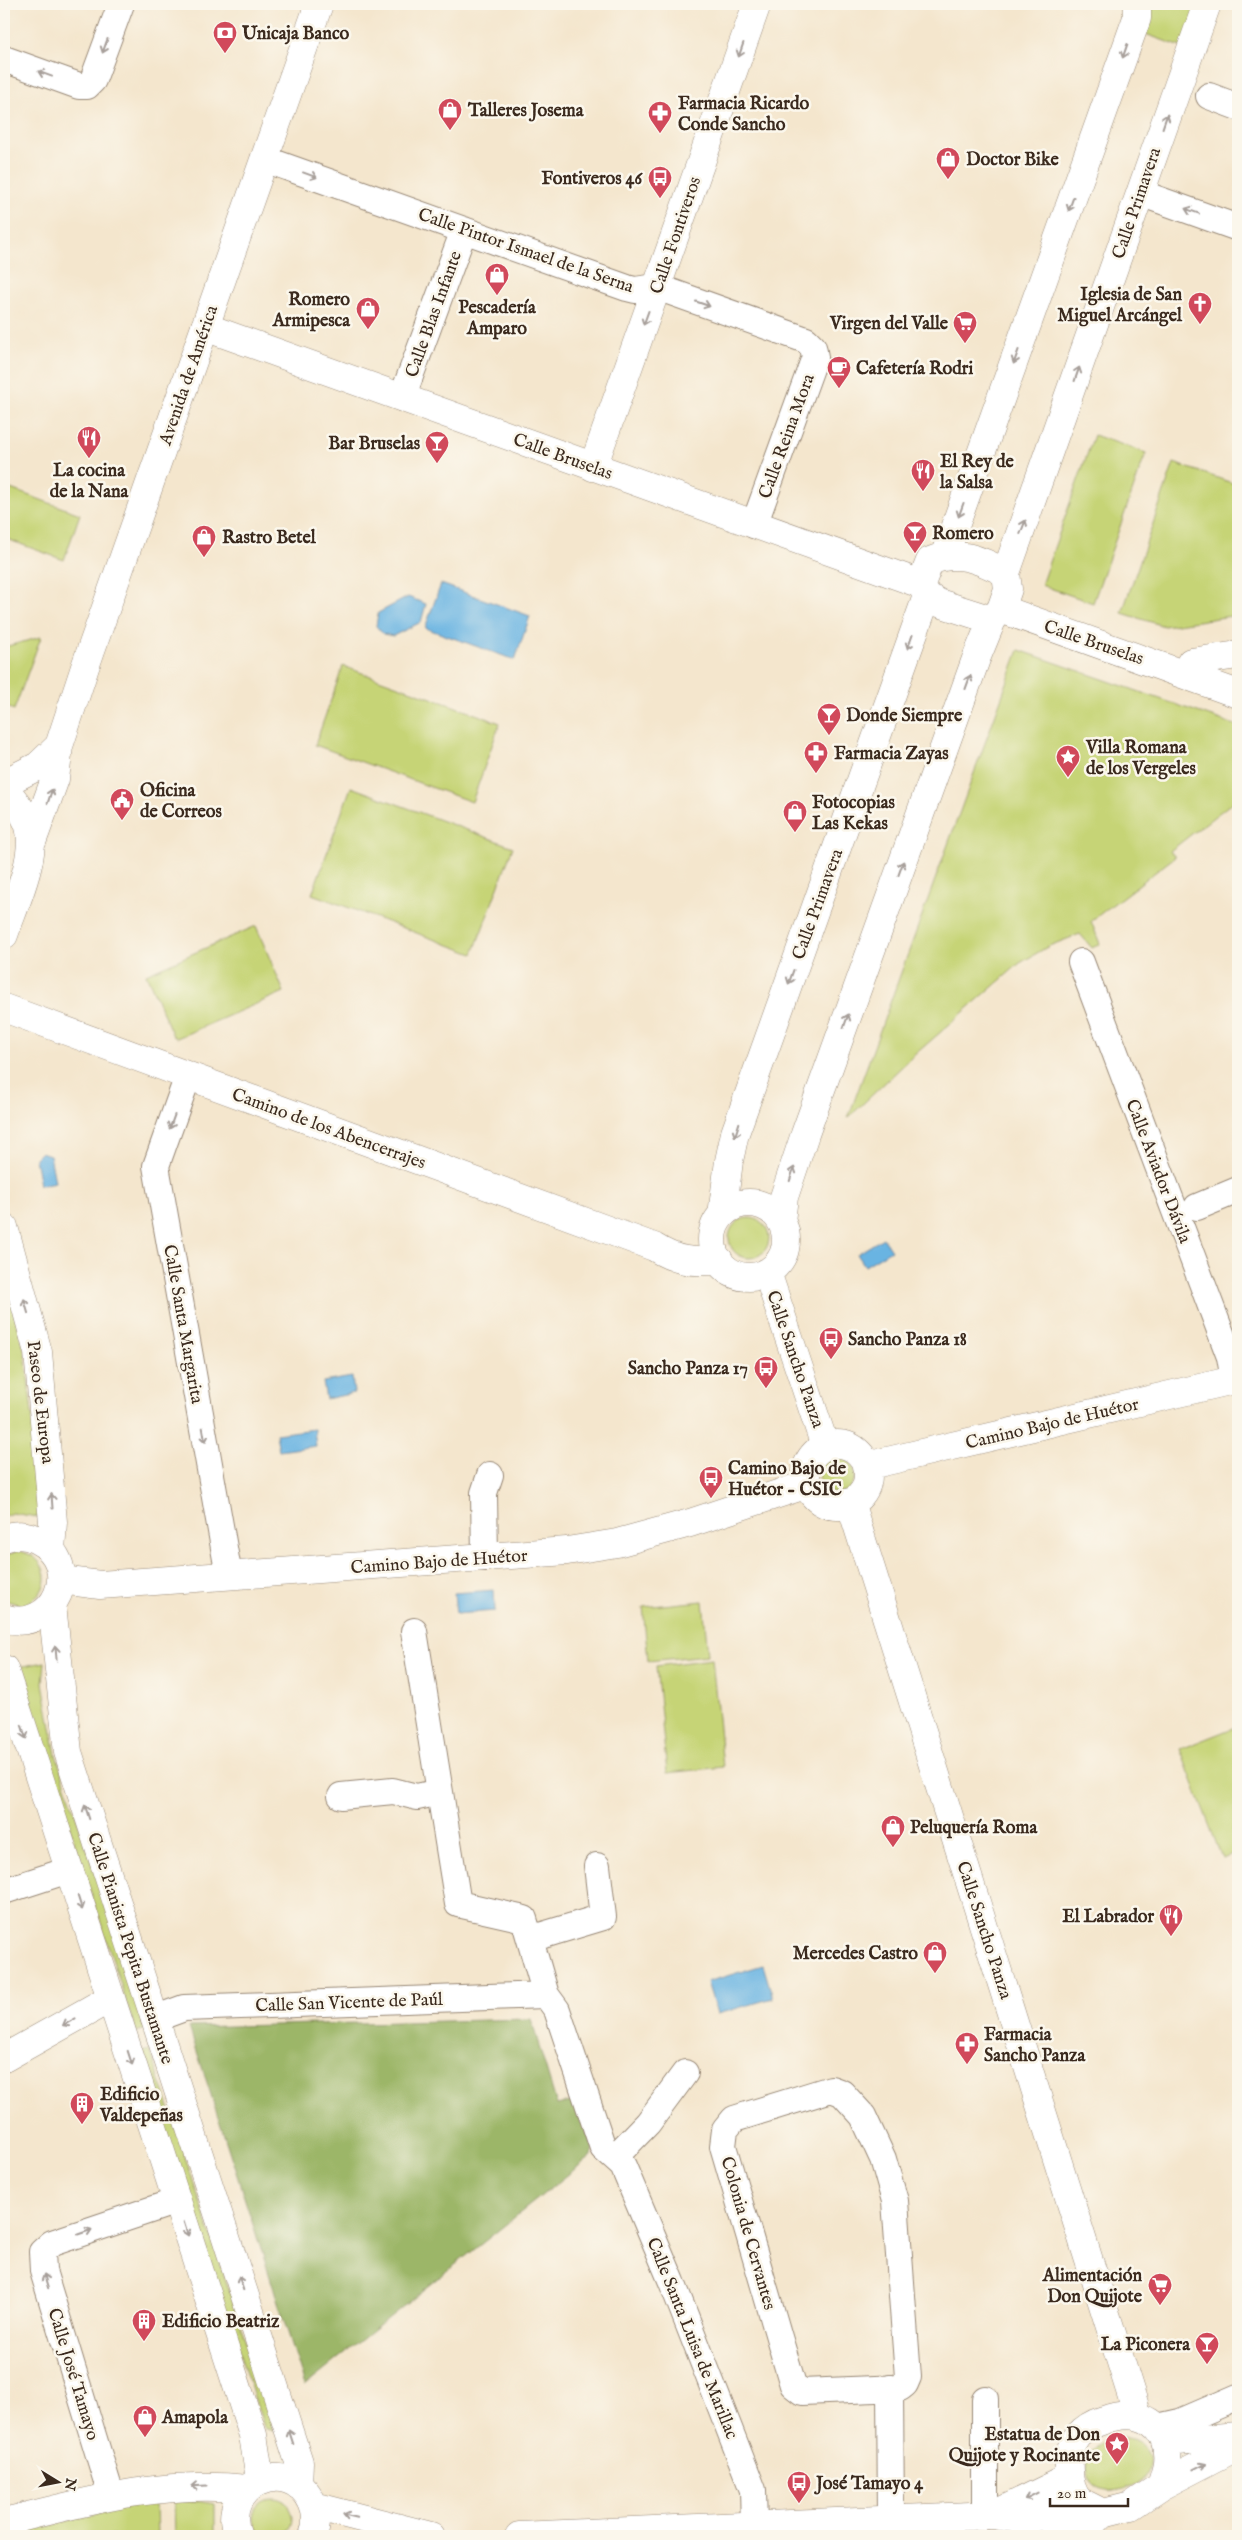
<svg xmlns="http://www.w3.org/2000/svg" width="1242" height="2540" font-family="'IM FELL English',serif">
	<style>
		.green { fill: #c6d476; stroke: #807f4a }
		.forest { fill: #9cb667; stroke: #6c7042 }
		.water { fill: #69b4e2; stroke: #526f80 }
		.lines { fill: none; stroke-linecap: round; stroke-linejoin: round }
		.street-casing { stroke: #988876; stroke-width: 28 }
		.secondary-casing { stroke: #988876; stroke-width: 29 }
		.primary-casing { stroke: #988876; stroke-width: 29 }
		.street { stroke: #fff; stroke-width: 26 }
		.secondary { stroke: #fff; stroke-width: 28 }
		.primary { stroke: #fff; stroke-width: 28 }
		.oneway { stroke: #a79f9a }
		.labels { text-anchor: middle; stroke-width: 5; stroke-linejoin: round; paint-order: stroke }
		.poi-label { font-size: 18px; font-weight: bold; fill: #3b2a1e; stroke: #fbf7ec; text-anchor: start }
		.street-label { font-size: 18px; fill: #3b2a1e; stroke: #fbf7ec }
	</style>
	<rect width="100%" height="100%" fill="#fbf7ec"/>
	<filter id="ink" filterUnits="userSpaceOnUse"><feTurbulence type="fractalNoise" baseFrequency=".02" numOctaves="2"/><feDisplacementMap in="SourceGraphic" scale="10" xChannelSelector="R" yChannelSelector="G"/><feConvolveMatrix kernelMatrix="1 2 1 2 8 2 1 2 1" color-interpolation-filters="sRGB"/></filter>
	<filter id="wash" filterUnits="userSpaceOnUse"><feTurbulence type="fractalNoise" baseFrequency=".0096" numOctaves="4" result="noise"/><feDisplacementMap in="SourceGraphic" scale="20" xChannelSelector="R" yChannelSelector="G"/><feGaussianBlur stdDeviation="1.12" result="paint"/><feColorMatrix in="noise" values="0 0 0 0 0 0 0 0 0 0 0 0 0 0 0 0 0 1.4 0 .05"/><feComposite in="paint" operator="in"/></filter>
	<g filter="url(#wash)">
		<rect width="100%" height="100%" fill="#f4e6cd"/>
		<path class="green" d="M1150 4H1200L1184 48 1140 32Z
			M1094 435 1146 453 1093 603 1041 585Z
			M1174 463 1238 485V615L1164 626 1122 613Z
			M5 487 80 514 64 560 4 538Z
			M41 637 14 710 4 706V647Z
			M1019 650 1238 726V798L1170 851 1175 857 1091 921 1100 944 1092 948 1080 934 1049 946 1020 963 912 1057 848 1118Z
			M343 666 500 723 472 802 315 745Z
			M351 787 513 847 473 954 312 894Z
			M256 926 284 992 177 1038 173 1036 146 974Z
			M729 1238a20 20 0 1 1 40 0a20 20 0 1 1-40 0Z
			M4 1277 25 1352 44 1518 12 1513 4 1516Z
			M819 1475a18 18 0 1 1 36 0a18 18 0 1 1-36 0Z
			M17 1551C52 1555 55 1596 21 1605L4 1600V1556Z
			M703 1601 708 1655 648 1661 643 1607Z
			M712 1659 723 1767 667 1773 656 1666Z
			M45 1662 43 1683 56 1755 146 2029 136 2032 18 1667Z
			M1238 1726V1852L1222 1858 1180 1749Z
			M150 2050 275 2430 264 2427 140 2053Z
			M1122 2437C1148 2442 1159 2461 1140 2483 1078 2514 1068 2440 1122 2437Z
			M253 2518a20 20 0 1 1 40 0a20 20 0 1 1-40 0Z
			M174 2501H196L215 2504V2533L175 2536Z
			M156 2503 157 2536H9L106 2511Z"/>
		<path class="forest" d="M531 2019 557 2105 574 2101 594 2150 590 2157 305 2385 189 2027Z"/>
		<path class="water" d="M441 584 530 616 515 660 425 628Z
			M408 597 426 604 421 622 393 636 383 634 376 626 378 613Z
			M41 1152 50 1155 55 1182 40 1185 35 1158Z
			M883 1238 891 1250 865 1266 857 1254Z
			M352 1377 354 1393 326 1399 323 1382Z
			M314 1429 316 1446 279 1451 276 1434Z
			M494 1590 495 1611 456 1614 454 1593Z
			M763 1965 773 1998 717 2014 707 1982Z"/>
	</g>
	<g filter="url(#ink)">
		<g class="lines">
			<defs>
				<path id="street" d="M4 59 79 86H87L93 80 121 4
					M1209 96 1238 107
					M264 159 627 288 635 290 657 287 806 340 813 347 815 357 754 525
					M1140 193 1238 228
					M402 398 464 230
					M1081 962 1230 1357 1234 1380
					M188 1076 156 1166 229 1576
					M1197 1207 1238 1190
					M485 1558 484 1493 490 1475
					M414 1631 458 1904 524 1919 546 1995 557 2010 603 2148 623 2166 672 2282 753 2490 754 2525
					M341 1796 393 1791 417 1797 440 1792
					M4 1891 69 1870
					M530 1939 603 1917 597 1866
					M154 2019 184 2008 546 1995
					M831 2089 842 2093 863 2116 883 2159 895 2201 908 2377 905 2384 900 2388 802 2392 793 2385 723 2146 725 2130 734 2119Z
					M614 2158 648 2123 685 2073
					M890 2388 891 2520
					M985 2399V2516
					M1158 2427 1180 2422 1238 2397
					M111 2495 43 2271 42 2252 52 2243 177 2201"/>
				<path id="secondary" d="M205 327 921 584
					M593 467 757 4
					M945 554 1137 18V4
					M1006 573 1207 4
					M1001 609 1238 694
					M992 620 939 603 927 596 921 584 930 561C958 549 981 560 1006 573
					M1186 674 1191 662 1238 655
					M4 1008 654 1247C676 1261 692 1263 719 1260
					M712 1240a37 37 0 1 1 74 0a37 37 0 1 1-74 0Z
					M722 1215 729 1161 735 1133 927 596
					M781 1221 784 1197 805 1134 976 659 992 620 1001 609 1008 589 1006 573
					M767 1272 825 1446
					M806 1475a31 31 0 1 1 62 0a31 31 0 1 1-62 0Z
					M866 1466 1238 1379
					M850 1502 1138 2416
					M52 1605 68 1752 299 2462 298 2485
					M4 1669 253 2435 260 2480
					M4 2058 111 1998
					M1055 2536 1057 2526 1079 2501
					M1081 2536 1103 2513"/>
				<path id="primary" d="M4 783 38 766 59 746
					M4 787C11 797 21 807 26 819 42 849 14 905 4 935
					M32 842 55 779 59 746 85 667 319 4
					M4 1227 38 1352 53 1522 51 1550
					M4 1538C14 1534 27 1534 37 1540 85 1564 55 1635 4 1618
					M61 1580 100 1585 567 1551 617 1543 690 1523 808 1484
					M1166 2442 1238 2436
					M1161 2486C1163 2479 1166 2471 1167 2464 1171 2423 1139 2407 1104 2420 1094 2423 1085 2428 1078 2436 1070 2446 1068 2460 1069 2472 1069 2482 1073 2494 1079 2501L1103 2513 1131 2506 1161 2486 1238 2446
					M314 2506 431 2536
					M993 2515 1069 2478
					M4 2522C84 2502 163 2479 247 2489
					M238 2536C217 2486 289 2453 312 2502 317 2513 317 2526 313 2536
					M519 2536 993 2515 1019 2519 1045 2516 1075 2497"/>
			</defs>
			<use href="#street" class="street-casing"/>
			<use href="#secondary" class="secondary-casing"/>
			<use href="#primary" class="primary-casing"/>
			<use href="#street" class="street"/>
			<use href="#secondary" class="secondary"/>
			<use href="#primary" class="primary"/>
		</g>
		<defs><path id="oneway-shaft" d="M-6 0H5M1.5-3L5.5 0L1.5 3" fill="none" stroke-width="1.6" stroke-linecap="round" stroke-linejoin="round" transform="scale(1.25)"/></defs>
		<g class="oneway">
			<use href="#oneway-shaft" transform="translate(105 46) rotate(110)"/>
			<use href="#oneway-shaft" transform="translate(741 50) rotate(109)"/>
			<use href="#oneway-shaft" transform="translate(1125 51) rotate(109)"/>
			<use href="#oneway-shaft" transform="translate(45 74) rotate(-160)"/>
			<use href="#oneway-shaft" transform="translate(1165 121) rotate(-71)"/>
			<use href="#oneway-shaft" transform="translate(310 175) rotate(20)"/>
			<use href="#oneway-shaft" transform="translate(1071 204) rotate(110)"/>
			<use href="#oneway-shaft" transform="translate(1192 211) rotate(-160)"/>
			<use href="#oneway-shaft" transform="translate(703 304) rotate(19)"/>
			<use href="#oneway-shaft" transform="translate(646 318) rotate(110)"/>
			<use href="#oneway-shaft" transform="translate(1016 357) rotate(110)"/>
			<use href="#oneway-shaft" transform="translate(1077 374) rotate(-71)"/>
			<use href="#oneway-shaft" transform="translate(961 510) rotate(110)"/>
			<use href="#oneway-shaft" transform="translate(1023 527) rotate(-69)"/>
			<use href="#oneway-shaft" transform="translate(910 642) rotate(110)"/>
			<use href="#oneway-shaft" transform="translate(968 682) rotate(-70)"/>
			<use href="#oneway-shaft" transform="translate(50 796) rotate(-72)"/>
			<use href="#oneway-shaft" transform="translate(901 868) rotate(-70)"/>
			<use href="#oneway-shaft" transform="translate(791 977) rotate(110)"/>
			<use href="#oneway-shaft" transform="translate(846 1021) rotate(-70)"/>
			<use href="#oneway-shaft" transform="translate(172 1122) rotate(110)"/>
			<use href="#oneway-shaft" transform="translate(737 1130) rotate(108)"/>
			<use href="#oneway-shaft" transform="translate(792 1174) rotate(-72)"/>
			<use href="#oneway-shaft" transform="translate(26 1306) rotate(-106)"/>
			<use href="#oneway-shaft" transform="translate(204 1435) rotate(80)"/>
			<use href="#oneway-shaft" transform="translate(52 1501) rotate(-94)"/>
			<use href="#oneway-shaft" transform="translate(56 1653) rotate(-95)"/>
			<use href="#oneway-shaft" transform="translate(24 1732) rotate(72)"/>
			<use href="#oneway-shaft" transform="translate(87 1812) rotate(-108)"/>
			<use href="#oneway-shaft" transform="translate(80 1903) rotate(72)"/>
			<use href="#oneway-shaft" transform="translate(69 2022) rotate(151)"/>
			<use href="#oneway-shaft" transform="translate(130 2058) rotate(72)"/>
			<use href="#oneway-shaft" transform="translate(186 2229) rotate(72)"/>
			<use href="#oneway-shaft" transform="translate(85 2232) rotate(-19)"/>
			<use href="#oneway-shaft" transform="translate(46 2281) rotate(-107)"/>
			<use href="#oneway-shaft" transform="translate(241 2283) rotate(-108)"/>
			<use href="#oneway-shaft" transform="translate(291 2437) rotate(-108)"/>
			<use href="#oneway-shaft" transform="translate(1200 2466) rotate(-27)"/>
			<use href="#oneway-shaft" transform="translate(199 2486) rotate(177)"/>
			<use href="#oneway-shaft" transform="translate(1031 2496) rotate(153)"/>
			<use href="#oneway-shaft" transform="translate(350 2516) rotate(-166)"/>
		</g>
	</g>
	<defs>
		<symbol id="bank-pin" viewBox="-11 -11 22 30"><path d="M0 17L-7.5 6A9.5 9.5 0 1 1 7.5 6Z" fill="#d1495b" stroke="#fbf7ec"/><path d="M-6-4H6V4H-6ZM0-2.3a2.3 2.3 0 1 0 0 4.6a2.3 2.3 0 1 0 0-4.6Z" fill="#fff"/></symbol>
		<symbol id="shop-pin" viewBox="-11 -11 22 30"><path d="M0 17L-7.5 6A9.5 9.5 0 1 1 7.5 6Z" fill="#d1495b" stroke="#fbf7ec"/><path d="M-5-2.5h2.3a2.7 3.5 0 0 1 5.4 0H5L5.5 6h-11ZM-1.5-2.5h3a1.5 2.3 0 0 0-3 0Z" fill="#fff"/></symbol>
		<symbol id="pharmacy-pin" viewBox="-11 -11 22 30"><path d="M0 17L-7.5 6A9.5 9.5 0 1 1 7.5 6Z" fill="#d1495b" stroke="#fbf7ec"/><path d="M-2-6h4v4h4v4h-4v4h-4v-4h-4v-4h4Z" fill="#fff"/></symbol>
		<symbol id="bus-pin" viewBox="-11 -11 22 30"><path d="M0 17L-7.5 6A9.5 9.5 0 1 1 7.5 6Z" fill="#d1495b" stroke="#fbf7ec"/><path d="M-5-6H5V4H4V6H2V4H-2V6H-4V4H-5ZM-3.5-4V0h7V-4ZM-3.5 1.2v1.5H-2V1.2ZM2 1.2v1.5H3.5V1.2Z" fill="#fff"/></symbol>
		<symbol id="church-pin" viewBox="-11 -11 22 30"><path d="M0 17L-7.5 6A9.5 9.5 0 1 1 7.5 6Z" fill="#d1495b" stroke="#fbf7ec"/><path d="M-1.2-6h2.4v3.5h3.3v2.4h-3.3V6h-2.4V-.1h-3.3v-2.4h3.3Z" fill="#fff"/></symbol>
		<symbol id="supermarket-pin" viewBox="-11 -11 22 30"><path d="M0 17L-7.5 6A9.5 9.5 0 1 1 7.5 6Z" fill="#d1495b" stroke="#fbf7ec"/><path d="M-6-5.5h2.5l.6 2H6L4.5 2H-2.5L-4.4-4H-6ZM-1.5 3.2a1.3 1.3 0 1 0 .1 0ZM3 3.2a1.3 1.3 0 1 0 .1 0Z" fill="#fff"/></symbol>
		<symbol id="cafe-pin" viewBox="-11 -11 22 30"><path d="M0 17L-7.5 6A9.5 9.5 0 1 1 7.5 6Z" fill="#d1495b" stroke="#fbf7ec"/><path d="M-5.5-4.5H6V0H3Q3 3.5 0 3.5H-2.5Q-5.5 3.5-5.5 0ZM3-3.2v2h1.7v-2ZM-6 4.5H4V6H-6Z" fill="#fff"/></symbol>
		<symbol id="restaurant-pin" viewBox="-11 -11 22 30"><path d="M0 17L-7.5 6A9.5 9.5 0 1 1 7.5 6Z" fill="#d1495b" stroke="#fbf7ec"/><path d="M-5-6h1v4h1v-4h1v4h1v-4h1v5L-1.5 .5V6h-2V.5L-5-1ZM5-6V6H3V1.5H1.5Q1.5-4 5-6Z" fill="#fff"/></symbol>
		<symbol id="bar-pin" viewBox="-11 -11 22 30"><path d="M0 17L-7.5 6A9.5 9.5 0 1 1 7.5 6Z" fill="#d1495b" stroke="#fbf7ec"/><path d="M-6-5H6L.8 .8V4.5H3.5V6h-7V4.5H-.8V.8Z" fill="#fff"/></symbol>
		<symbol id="sight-pin" viewBox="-11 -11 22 30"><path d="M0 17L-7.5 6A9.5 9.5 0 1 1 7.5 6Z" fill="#d1495b" stroke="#fbf7ec"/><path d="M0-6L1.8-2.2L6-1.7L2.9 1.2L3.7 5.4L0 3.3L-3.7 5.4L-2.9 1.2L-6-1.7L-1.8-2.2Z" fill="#fff"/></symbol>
		<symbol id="civic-pin" viewBox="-11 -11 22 30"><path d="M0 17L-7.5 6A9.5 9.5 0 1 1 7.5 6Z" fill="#d1495b" stroke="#fbf7ec"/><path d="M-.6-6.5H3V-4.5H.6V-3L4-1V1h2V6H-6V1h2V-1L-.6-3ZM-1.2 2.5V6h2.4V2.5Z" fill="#fff"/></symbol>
		<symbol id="building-pin" viewBox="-11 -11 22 30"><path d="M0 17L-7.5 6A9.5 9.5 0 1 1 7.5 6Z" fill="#d1495b" stroke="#fbf7ec"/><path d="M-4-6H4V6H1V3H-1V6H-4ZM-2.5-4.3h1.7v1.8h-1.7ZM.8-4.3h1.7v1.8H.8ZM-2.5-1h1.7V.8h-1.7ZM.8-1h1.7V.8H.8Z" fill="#fff"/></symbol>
	</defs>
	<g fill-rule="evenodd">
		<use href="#bank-pin" x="211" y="19" width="28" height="38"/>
		<use href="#shop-pin" x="436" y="96" width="28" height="38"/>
		<use href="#pharmacy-pin" x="646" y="99" width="28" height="38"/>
		<use href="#shop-pin" x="934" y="145" width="28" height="38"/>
		<use href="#bus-pin" x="646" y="164" width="28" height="38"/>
		<use href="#shop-pin" x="483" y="261" width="28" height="38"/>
		<use href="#church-pin" x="1186" y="290" width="28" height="38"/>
		<use href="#shop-pin" x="354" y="295" width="28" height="38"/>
		<use href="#supermarket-pin" x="951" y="309" width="28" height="38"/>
		<use href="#cafe-pin" x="825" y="354" width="28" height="38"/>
		<use href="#restaurant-pin" x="75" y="424" width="28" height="38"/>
		<use href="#bar-pin" x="423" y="429" width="28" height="38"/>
		<use href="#restaurant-pin" x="909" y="457" width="28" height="38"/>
		<use href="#bar-pin" x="901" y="519" width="28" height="38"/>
		<use href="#shop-pin" x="190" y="523" width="28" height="38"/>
		<use href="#bar-pin" x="815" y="701" width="28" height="38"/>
		<use href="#pharmacy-pin" x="802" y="739" width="28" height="38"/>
		<use href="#sight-pin" x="1054" y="743" width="28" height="38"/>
		<use href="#civic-pin" x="108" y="786" width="28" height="38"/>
		<use href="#shop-pin" x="781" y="798" width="28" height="38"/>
		<use href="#bus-pin" x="817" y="1325" width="28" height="38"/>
		<use href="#bus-pin" x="752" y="1354" width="28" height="38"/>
		<use href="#bus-pin" x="697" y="1464" width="28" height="38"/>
		<use href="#shop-pin" x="879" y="1813" width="28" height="38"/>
		<use href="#restaurant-pin" x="1157" y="1902" width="28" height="38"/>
		<use href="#shop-pin" x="921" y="1939" width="28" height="38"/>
		<use href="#pharmacy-pin" x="953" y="2030" width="28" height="38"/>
		<use href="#building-pin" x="68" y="2090" width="28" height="38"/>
		<use href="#supermarket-pin" x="1146" y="2271" width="28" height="38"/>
		<use href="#building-pin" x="130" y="2307" width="28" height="38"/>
		<use href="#bar-pin" x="1193" y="2330" width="28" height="38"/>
		<use href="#shop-pin" x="131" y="2403" width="28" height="38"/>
		<use href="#sight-pin" x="1103" y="2430" width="28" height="38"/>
		<use href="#bus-pin" x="785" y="2469" width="28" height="38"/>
	</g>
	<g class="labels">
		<g class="poi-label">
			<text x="242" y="39">Unicaja Banco</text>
			<text x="678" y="109">Farmacia Ricardo<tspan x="678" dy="21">Conde Sancho</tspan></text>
			<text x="468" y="116">Talleres Josema</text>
			<text x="966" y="165">Doctor Bike</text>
			<text x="642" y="184" text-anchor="end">Fontiveros 46</text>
			<text x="1182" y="300" text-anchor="end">Iglesia de San<tspan x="1182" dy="21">Miguel Arcángel</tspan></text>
			<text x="350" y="305" text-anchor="end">Romero<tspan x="350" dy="21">Armipesca</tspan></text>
			<text x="497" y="313" text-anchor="middle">Pescadería<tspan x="497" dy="21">Amparo</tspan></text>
			<text x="948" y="329" text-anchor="end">Virgen del Valle</text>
			<text x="856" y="374">Cafetería Rodri</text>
			<text x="420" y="449" text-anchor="end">Bar Bruselas</text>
			<text x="940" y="467">El Rey de<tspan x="940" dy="21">la Salsa</tspan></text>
			<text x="89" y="476" text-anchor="middle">La cocina<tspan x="89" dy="21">de la Nana</tspan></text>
			<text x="932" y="539">Romero</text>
			<text x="222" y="543">Rastro Betel</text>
			<text x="846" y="721">Donde Siempre</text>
			<text x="1086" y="753">Villa Romana<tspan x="1086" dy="21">de los Vergeles</tspan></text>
			<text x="834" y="759">Farmacia Zayas</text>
			<text x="140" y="796">Oficina<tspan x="140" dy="21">de Correos</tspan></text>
			<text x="812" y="808">Fotocopias<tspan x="812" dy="21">Las Kekas</tspan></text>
			<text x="848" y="1345">Sancho Panza 18</text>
			<text x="748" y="1374" text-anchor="end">Sancho Panza 17</text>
			<text x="728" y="1474">Camino Bajo de<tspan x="728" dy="21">Huétor - CSIC</tspan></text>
			<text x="910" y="1833">Peluquería Roma</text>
			<text x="1154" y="1922" text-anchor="end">El Labrador</text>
			<text x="918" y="1959" text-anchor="end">Mercedes Castro</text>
			<text x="984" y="2040">Farmacia<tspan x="984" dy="21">Sancho Panza</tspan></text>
			<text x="100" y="2100">Edificio<tspan x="100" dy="21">Valdepeñas</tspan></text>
			<text x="1142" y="2281" text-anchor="end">Alimentación<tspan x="1142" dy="21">Don Quijote</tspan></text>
			<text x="162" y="2327">Edificio Beatriz</text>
			<text x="1190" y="2350" text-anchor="end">La Piconera</text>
			<text x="162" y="2423">Amapola</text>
			<text x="1100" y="2440" text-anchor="end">Estatua de Don<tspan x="1100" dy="21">Quijote y Rocinante</tspan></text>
			<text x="816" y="2489">José Tamayo 4</text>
		</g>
		<g class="street-label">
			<text transform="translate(1136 203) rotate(-71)" y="6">Calle Primavera</text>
			<text transform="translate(675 235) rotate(-71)" y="6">Calle Fontiveros</text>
			<text transform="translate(526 250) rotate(19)" y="6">Calle Pintor Ismael de la Serna</text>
			<text transform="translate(433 314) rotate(-70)" y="6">Calle Blas Infante</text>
			<text transform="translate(188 375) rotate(-71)" y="6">Avenida de América</text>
			<text transform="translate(786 436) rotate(-70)" y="6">Calle Reina Mora</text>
			<text transform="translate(563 456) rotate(20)" y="6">Calle Bruselas</text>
			<text transform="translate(1094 642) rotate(19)" y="6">Calle Bruselas</text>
			<text transform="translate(817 904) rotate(-70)" y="6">Calle Primavera</text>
			<text transform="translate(329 1128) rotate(20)" y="6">Camino de los Abencerrajes</text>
			<text transform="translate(1159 1171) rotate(69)" y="6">Calle Aviador Dávila</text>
			<text transform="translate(184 1324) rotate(80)" y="6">Calle Santa Margarita</text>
			<text transform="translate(796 1359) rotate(71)" y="6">Calle Sancho Panza</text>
			<text transform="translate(41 1402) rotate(83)" y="6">Paseo de Europa</text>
			<text transform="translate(1052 1423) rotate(-13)" y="6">Camino Bajo de Huétor</text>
			<text transform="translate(439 1561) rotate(-4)" y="6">Camino Bajo de Huétor</text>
			<text transform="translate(985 1930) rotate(72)" y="6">Calle Sancho Panza</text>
			<text transform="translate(131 1948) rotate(72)" y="6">Calle Pianista Pepita Bustamante</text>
			<text transform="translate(349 2002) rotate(-2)" y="6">Calle San Vicente de Paúl</text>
			<text transform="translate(749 2233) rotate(74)" y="6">Colonia de Cervantes</text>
			<text transform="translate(693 2338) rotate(68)" y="6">Calle Santa Luisa de Marillac</text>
			<text transform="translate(74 2374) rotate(73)" y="6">Calle José Tamayo</text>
		</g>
	</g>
	<rect width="1242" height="2540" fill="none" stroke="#fbf7ec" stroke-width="20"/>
	<g transform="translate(58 2482) rotate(100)" stroke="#fbf7ec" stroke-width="4" paint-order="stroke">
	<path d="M0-4L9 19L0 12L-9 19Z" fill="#3b2a1e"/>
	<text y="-8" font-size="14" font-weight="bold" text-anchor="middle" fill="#3b2a1e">N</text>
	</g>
	<path d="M1050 2498v8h78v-8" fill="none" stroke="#3b2a1e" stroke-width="2.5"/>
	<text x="1057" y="2498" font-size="15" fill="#3b2a1e" stroke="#fbf7ec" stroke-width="4" paint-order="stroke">20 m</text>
</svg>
